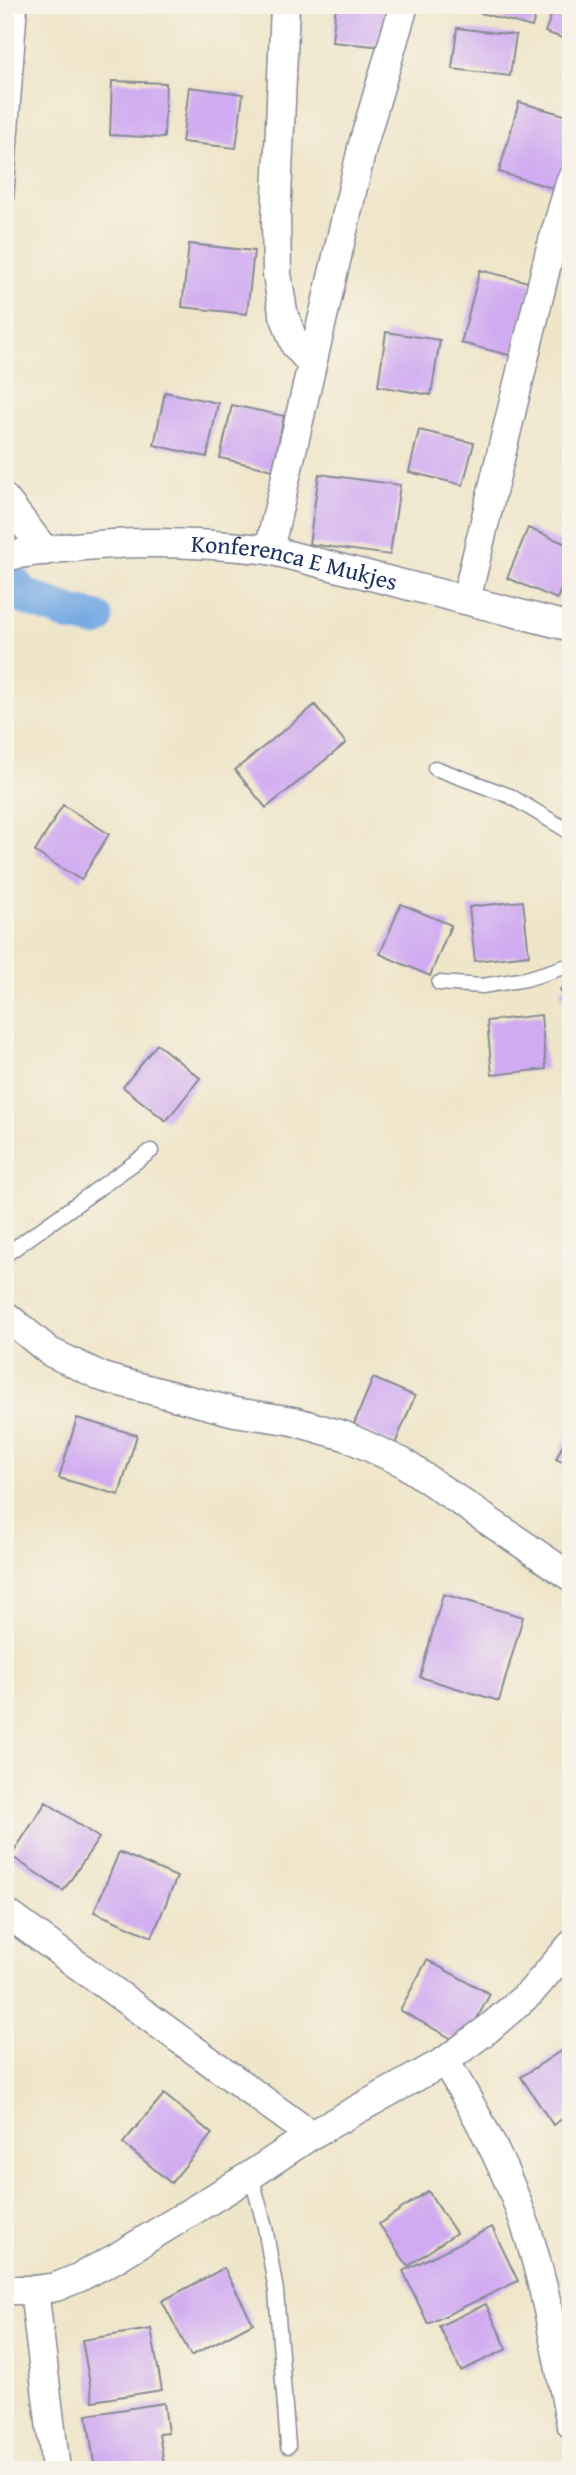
<svg xmlns="http://www.w3.org/2000/svg" width="576" height="2475" font-family="'Gentium Book Plus',serif">
	<style>
		.lines { fill: none; stroke-linecap: round; stroke-linejoin: round }
		.canal { stroke: #77aae3; stroke-width: 37 }
		.building { fill: #d0abf1 }
		.lane-casing { stroke: #858a94; stroke-width: 17 }
		.street-casing { stroke: #858a94; stroke-width: 31 }
		.lane { stroke: #fff; stroke-width: 14 }
		.street { stroke: #fff; stroke-width: 28 }
		.labels { text-anchor: middle; stroke-width: 5; stroke-linejoin: round; paint-order: stroke }
		.street-label { font-size: 24px; fill: #1b2f5e; stroke: #f7f3e8 }
	</style>
	<rect width="100%" height="100%" fill="#f7f3e8"/>
	<filter id="ink" filterUnits="userSpaceOnUse"><feTurbulence type="fractalNoise" baseFrequency=".0143" numOctaves="2"/><feDisplacementMap in="SourceGraphic" scale="14" xChannelSelector="R" yChannelSelector="G"/><feConvolveMatrix kernelMatrix="1 2 1 2 8 2 1 2 1" color-interpolation-filters="sRGB"/></filter>
	<filter id="wash" filterUnits="userSpaceOnUse"><feTurbulence type="fractalNoise" baseFrequency=".00686" numOctaves="4" result="noise"/><feDisplacementMap in="SourceGraphic" scale="28" xChannelSelector="R" yChannelSelector="G"/><feGaussianBlur stdDeviation="1.57" result="paint"/><feColorMatrix in="noise" values="0 0 0 0 0 0 0 0 0 0 0 0 0 0 0 0 0 1.4 0 .05"/><feComposite in="paint" operator="in"/></filter>
	<g filter="url(#wash)">
		<rect width="100%" height="100%" fill="#efe5c9"/>
		<g class="lines">
			<path class="canal" d="M5 572 23 596 71 614 95 619"/>
		</g>
		<g id="blocks">
			<path class="building" d="M336 5H388L384 47 332 42Z
				M479 5H538L532 27 477 12Z
				M555 5H571V41L545 32Z
				M457 28 516 35 510 76 452 69Z
				M112 81 166 83 164 138 110 135Z
				M189 87 243 94 236 148 182 142Z
				M519 102 571 117V161L562 191 499 172Z
				M189 244 254 251 247 314 182 307Z
				M480 270 532 283 513 356 461 343Z
				M386 332 440 340 431 395 378 386Z
				M165 392 218 403 207 457 154 445Z
				M232 405 284 416 273 470 220 458Z
				M419 430 474 443 463 485 409 472Z
				M319 474 400 485 390 555 309 544Z
				M528 528 571 546V566L557 599 507 578Z
				M315 705 346 743 266 808 235 770Z
				M63 805 109 834 81 880 35 852Z
				M523 901 529 955 475 961 469 907Z
				M401 904 451 925 430 976 380 954Z
				M571 986V1017H570L560 989Z
				M541 1015 546 1069 492 1075 487 1021Z
				M157 1044 200 1078 166 1121 123 1087Z
				M373 1378 415 1396 395 1444 353 1426Z
				M77 1418 137 1435 119 1495 59 1478Z
				M571 1427V1466L556 1459Z
				M443 1594 523 1617 499 1701 420 1677Z
				M46 1802 99 1838 63 1891 11 1856Z
				M119 1852 177 1877 152 1937 94 1912Z
				M427 1960 490 1994 463 2045 400 2010Z
				M571 2044V2113L553 2125 521 2077Z
				M164 2094 212 2134 171 2183 123 2143Z
				M428 2191 456 2233 408 2266 379 2224Z
				M492 2227 518 2281 428 2324 403 2271Z
				M224 2268 253 2323 191 2356 162 2301Z
				M486 2304 507 2349 461 2371 439 2326Z
				M151 2329 162 2390 93 2401 82 2340Z
				M164 2403 168 2433 159 2434 165 2470H95L87 2415Z"/>
		</g>
	</g>
	<g filter="url(#ink)">
		<use href="#blocks" fill-opacity="0" stroke="#858a94" stroke-width="2"/>
		<g class="lines">
			<defs>
				<path id="lane" d="M5 213 20 5
					M435 768 510 796 565 829 571 835
					M439 983 482 986 526 979 571 965
					M5 1255 151 1151
					M251 2175 265 2227 276 2291 288 2446"/>
				<g id="street">
					<path d="M285 5 276 221 277 274 283 312 295 345 311 363"/>
					<path d="M5 499 45 551"/>
					<path d="M269 550 363 144 404 5"/>
					<path id="s1" d="M5 557C24 552 45 551 64 548 133 540 201 542 269 550L571 627"/>
					<path d="M466 600 550 251 571 180"/>
					<path d="M5 1315 50 1352 105 1378 235 1412 293 1421 345 1436 402 1462 571 1577"/>
					<path d="M5 1912 311 2135"/>
					<path d="M445 2061C473 2107 499 2154 518 2205 544 2271 556 2354 571 2424"/>
					<path d="M5 2290H34L56 2287 78 2278 114 2259 251 2175 311 2135 445 2061 488 2029 531 1992 571 1945"/>
					<path d="M34 2290 56 2470"/>
				</g>
			</defs>
			<use href="#lane" class="lane-casing"/>
			<use href="#street" class="street-casing"/>
			<use href="#lane" class="lane"/>
			<use href="#street" class="street"/>
		</g>
	</g>
	<g class="labels">
		<g class="street-label">
			<text dy="8" stroke="none"><textPath href="#s1" startOffset="292">Konferenca E Mukjes</textPath></text>
		</g>
	</g>
	<rect width="576" height="2475" fill="none" stroke="#f7f3e8" stroke-width="28"/>
</svg>
